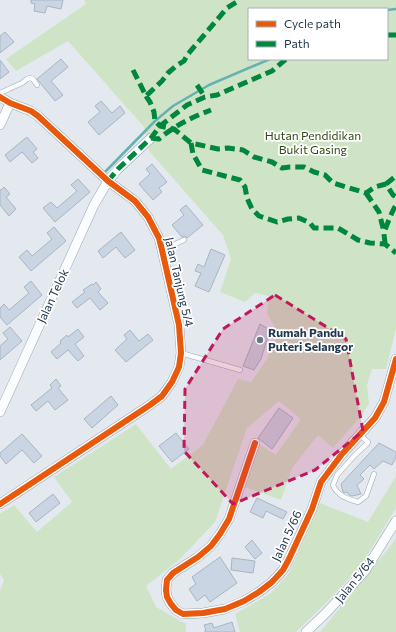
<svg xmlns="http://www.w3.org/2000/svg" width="396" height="632" font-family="Commissioner,sans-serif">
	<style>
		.green { fill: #cfe4c6; fill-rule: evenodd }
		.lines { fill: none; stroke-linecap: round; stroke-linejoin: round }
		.stream { stroke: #65b2b1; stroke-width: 2.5 }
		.building { fill: #c9d5e2; stroke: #a8b5c3 }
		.lane-casing { stroke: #9ba8b6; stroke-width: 5.5 }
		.street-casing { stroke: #9ba8b6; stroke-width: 10 }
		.lane { stroke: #fbfcfd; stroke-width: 4.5 }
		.street { stroke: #fbfcfd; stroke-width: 9 }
		.quiet { stroke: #00873e; stroke-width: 5; stroke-dasharray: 10 5; stroke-linecap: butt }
		.cycleway-casing { stroke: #fff; stroke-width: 8 }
		.cycleway { stroke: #e8590c; stroke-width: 6 }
		.marked { fill: #c2185b; fill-opacity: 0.2; stroke: #c2185b; stroke-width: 3; stroke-dasharray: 8 5; stroke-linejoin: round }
		.poi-dot { fill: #657688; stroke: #fff; stroke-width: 1.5 }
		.labels { text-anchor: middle; stroke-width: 3.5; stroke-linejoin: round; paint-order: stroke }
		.park-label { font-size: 12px; fill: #2e4b13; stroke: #fff }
		.street-label { font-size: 12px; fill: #213851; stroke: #fff }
		.poi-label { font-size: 12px; font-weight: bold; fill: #213851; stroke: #fff; text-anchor: start }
	</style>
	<rect width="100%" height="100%" fill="#e3e9ef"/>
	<path class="green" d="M84 0H396V329L386 369H372L367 385 369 404 359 418 333 448 318 435 292 468 281 500 245 487 259 444 276 455 301 419 279 401 247 428 215 522 180 559 146 586 156 607 186 624V632H0V591L4 580 0 574V514L14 505 37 532 72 502 54 477 136 424 171 469 203 445 238 379 251 382 267 359 276 339 274 325 267 314 269 296 255 293 245 302 220 292 231 259 223 235 149 151 144 127 68 41 16 71 6 59 86 4ZM249 9H387V59H249Z
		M396 476V508L360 567 324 605 296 632H240L235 614 270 594 289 573 320 503 368 522Z
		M396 538V632H320L392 544Z"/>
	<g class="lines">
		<path class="stream" d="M387 10 396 9
			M104 173 155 121 173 106 209 85 270 59"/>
	</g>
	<path class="building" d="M31 0H63L61 9 47 6 45 13 34 11 35 4 31 3Z
		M5 32 14 42 0 53V36Z
		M61 59 68 67 51 81 63 95 55 101 37 79Z
		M0 60 9 72 0 79Z
		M101 101 112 113 120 106 125 113 99 135 88 122 100 112 95 106Z
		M27 137 37 149 33 152 38 158 32 163 22 152 10 162 5 155Z
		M152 164 167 182 159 188 162 192 153 200 139 184 150 174 146 169Z
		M78 179 90 192 55 222 43 208 51 202 57 208 77 191 71 185Z
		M4 187 10 194 6 197 16 209 9 216 0 205V190H1Z
		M186 205 203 225 187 238 185 236 182 237 172 225 184 215 180 210Z
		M54 227 66 241 31 271 19 257 27 250 32 256 52 239 47 233Z
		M121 232 135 250 125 258 116 247 103 258 98 251Z
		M211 249 225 255 209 292 195 286 201 273 195 271 198 264 204 267Z
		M31 281 42 295 7 325 0 317V308L4 304 9 310 29 293 24 287Z
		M96 282 101 289 98 292 108 303 100 310 90 298 77 308 72 302 85 292 83 290 92 284 93 285Z
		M260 324 270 330 261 359 254 370 243 366Z
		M10 327 22 341 0 360V346L8 339 3 333Z
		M78 329 84 337 75 344 84 356 78 361 68 350 57 359 51 352 61 343 60 341 67 335 68 337Z
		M130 330 139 341 148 334 153 340 126 362 115 350 127 339 124 335Z
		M56 379 61 386 58 388 68 400 55 410 48 401 36 411 31 405 52 388 50 385Z
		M111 396 118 405 92 428 84 419Z
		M279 408 293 418 272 449 258 438Z
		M176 433 189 449 172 462 159 446Z
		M22 434 42 456 34 463 22 450 6 464 0 456V453Z
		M379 443 396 452V457L392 465 383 461 374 469 370 465 360 475 364 479 357 485 361 494 352 496 349 495 347 492 345 493 343 492 341 484Z
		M53 494 60 503 36 522 29 513Z
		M257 498 287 512 283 519 266 511 263 518 250 512Z
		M252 540 262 553 255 559 245 547Z
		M220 557 237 583 210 602 205 595 197 601 189 589 196 584 192 577Z
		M232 558 255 561 253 573 231 570Z
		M232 622 235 632H205V630H206L204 625 212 623 214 628Z"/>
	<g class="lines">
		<defs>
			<path id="lane" d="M0 93 22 83 27 79 30 78 33 79 37 85
				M162 250 184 240
				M181 353 240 370
				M360 435 368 442 367 444 355 455 337 475 333 485C337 496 348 499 358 502L366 496 374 474"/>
			<path id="street" d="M0 97 10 103 31 111 38 116 108 181 135 201 148 217 159 238 162 250 179 325 181 353 179 367 172 382 162 396 150 405 0 504
				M0 125 10 103
				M0 412 94 205 108 181 118 169 151 138
				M255 443 229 519 220 534 211 546 198 557 173 573 167 580 166 590 167 597 171 604 176 610 183 614 203 613 225 609 244 601 259 592 272 582 283 570 289 559 312 509 321 482 342 454 375 418 384 402 396 359
				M306 632 325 614 365 571 396 521"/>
		</defs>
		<use href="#lane" class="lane-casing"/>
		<use href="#street" class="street-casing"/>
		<use href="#lane" class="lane"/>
		<use href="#street" class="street"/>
		<path class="quiet" d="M387 35H396
			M133 70 146 96 162 81 168 73 176 66 184 61 188 54 227 8 240 0
			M197 85 205 97
			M146 96 150 102 154 112 155 121 160 126 174 129 191 143 218 149 228 148 243 150 254 157 272 162 282 168 290 167H304L314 172 325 175 333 183 366 193 375 187 386 184 393 195 396 197
			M151 138 159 139C174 126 192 117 211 110
			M191 143 193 154 202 170 240 180 245 187 247 198 252 209 259 216 277 222 288 219 299 218 310 223 314 228H338L358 240 370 243 385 244 396 253
			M108 181 118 169 151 138 160 126 187 105 205 97 217 95 272 71 286 59
			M386 184 396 176
			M366 193 379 212 384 232
			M385 244C385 240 384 237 384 233 385 229 393 209 396 205"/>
		<defs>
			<path id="cycleway" d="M0 97 10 103 31 111 38 116 108 181 135 201 148 217 159 238 162 250 179 325 181 353 179 367 172 382 162 396 150 405 0 504
				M255 443 229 519 220 534 211 546 198 557 173 573 167 580 166 590 167 597 171 604 176 610 183 614 203 613 225 609 244 601 259 592 272 582 283 570 289 559 312 509 321 482 342 454 375 418 384 402 396 359"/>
		</defs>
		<use href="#cycleway" class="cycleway-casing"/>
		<use href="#cycleway" class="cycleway"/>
	</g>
	<path class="marked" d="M275 295 346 339 363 431 315 470 233 504 184 451 185 389 223 329Z"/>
	<circle class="poi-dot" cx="260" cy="340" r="4"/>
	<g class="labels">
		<g class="park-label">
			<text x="313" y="140">Hutan Pendidikan<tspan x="313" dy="14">Bukit Gasing</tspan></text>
		</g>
		<g class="street-label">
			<text transform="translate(179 282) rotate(77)" y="4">Jalan Tanjung 5/4</text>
			<text transform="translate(53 296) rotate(-65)" y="4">Jalan Telok</text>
			<text transform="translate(287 536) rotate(-65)" y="4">Jalan 5/66</text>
			<text transform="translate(355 580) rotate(-51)" y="4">Jalan 5/64</text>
		</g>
		<g class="poi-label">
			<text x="268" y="337">Rumah Pandu<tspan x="268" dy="14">Puteri Selangor</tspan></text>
		</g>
	</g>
	<rect x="248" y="8" width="140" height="52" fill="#ffffff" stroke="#a6afb9"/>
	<rect x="256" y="21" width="20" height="6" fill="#e8590c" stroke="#a6afb9"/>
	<text x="284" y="28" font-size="12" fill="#213851">Cycle path</text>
	<rect x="256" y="41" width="20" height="6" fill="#00873e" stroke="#a6afb9"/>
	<text x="284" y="48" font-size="12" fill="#213851">Path</text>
</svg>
